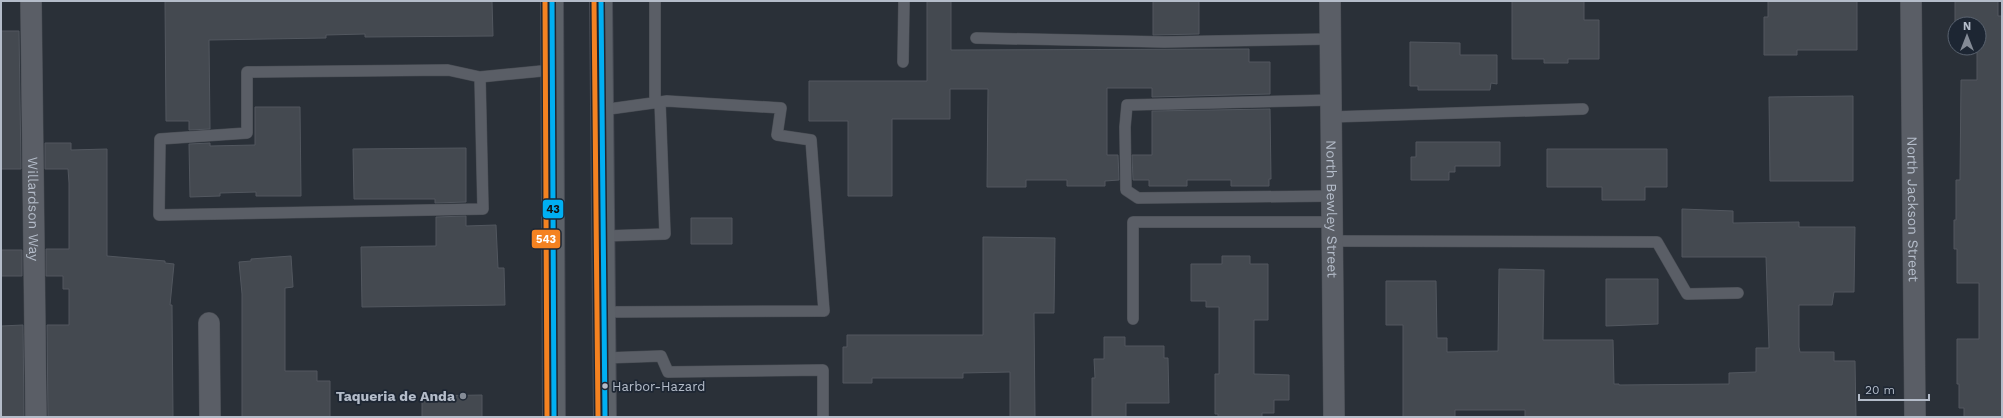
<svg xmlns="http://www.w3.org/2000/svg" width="2003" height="418" font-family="'Work Sans',sans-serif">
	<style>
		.building { fill: #444950; stroke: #52575f }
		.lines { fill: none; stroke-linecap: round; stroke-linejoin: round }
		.lane-casing { stroke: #484c53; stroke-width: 12 }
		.street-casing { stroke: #484c53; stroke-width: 22 }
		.primary-casing { stroke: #484c55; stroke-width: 24 }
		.lane { stroke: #5a5e66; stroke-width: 11 }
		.street { stroke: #5a5e66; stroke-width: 21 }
		.primary { stroke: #5c6168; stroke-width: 22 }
		.bus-1-casing { stroke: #1d2633; stroke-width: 8 }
		.bus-2-casing { stroke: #1d2633; stroke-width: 8 }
		.bus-1 { stroke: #00aff2; stroke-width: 5 }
		.bus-2 { stroke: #f48221; stroke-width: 5 }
		.bus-dot { fill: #b4bcc9; stroke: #1d2633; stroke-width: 1.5 }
		.poi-dot { fill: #848b96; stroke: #1d2633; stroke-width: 1.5 }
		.labels { text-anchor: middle; stroke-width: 3.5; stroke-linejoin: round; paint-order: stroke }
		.bus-label { font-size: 13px; fill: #b4bcc9; stroke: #1d2633; text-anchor: start }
		.street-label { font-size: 14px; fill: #b4bcc9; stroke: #1d2633 }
		.poi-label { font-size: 14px; font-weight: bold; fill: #b4bcc9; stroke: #1d2633; text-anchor: end }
		.line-badge { stroke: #1d2633; stroke-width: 1.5 }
		.badge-label { font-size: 11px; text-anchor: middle; font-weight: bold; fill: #fff }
		.pale-badge-label { font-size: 11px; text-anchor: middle; font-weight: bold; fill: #111 }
	</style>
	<rect width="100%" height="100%" fill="#2a3038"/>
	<path class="building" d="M165 1H492L493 36 365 37V34L326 35V38L209 40 210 129 189 130V121H166Z
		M927 1H951V50L1249 49V62H1270V94L1152 97V88H1107V155H1118L1119 180 1105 181V186H1067V180H1026V187H987L988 89H950V119H892V196H848V121H809V81H927Z
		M1153 1H1199V34L1153 35Z
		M1512 1H1584V20H1599V59H1568V63H1544V59H1512Z
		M1768 1H1857V50H1797V55H1764V17H1768Z
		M1955 1H1998V16H2002V417H1964V408H1959V384H1957V339H1979V283H1957V249H1954V220H1956V180H1960L1961 80H1977V48H1979V24H1955Z
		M1 31H19L21 169H1Z
		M1410 42 1460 43V55H1497V84L1491 83 1490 90H1418V86H1410Z
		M1853 96V181H1770L1769 97Z
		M255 107H300L301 196H256V192L220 193V196L190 197 189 144 210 143V146L255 145Z
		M1270 109 1271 179H1269V186H1231V180H1187V186H1149V180H1133L1132 155H1152V111Z
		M1416 142H1500V166H1455V172H1449V180H1411V157H1416Z
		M45 143H71V150L107 149V256L165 261V263L174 264 170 305H172L173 417H48L47 325H69V289H63V276H46V249H69V183L68 169H45Z
		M466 148V202L435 203V199H354L353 149Z
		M1547 149H1667V187H1645V200H1602V187H1547Z
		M1682 209 1733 211V223L1799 222V227H1855L1854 292H1834L1832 305H1799V347L1800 352H1834V361H1855L1856 417H1525V410H1455V417H1403V325H1386V281H1436L1437 338H1447V352L1498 351 1499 269 1544 270 1543 340H1613L1614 384H1619V385L1729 384V373L1756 372V348H1769L1766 257H1682Z
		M466 216V226L496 225 498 268H504L505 305 362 307 361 247 436 246V217Z
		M691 218H732V244H691Z
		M983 237 1055 238 1054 313H1034L1035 417H1010V372L963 373V378H872V383H843V347H847V335H983Z
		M1 250H22V276H1Z
		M291 256 293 287 285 288V371H317V381H330V417H242V294L239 262 251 261V259Z
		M1222 256H1250V264H1268V320H1254V374L1289 375V400H1274V413H1262V417H1218V414H1215V374H1219V307H1206V301H1191V264H1222Z
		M1606 279H1658V324L1606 326Z
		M23 325 24 417H1V326Z
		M1104 337H1125V346H1164V358H1168L1169 403H1126V417H1092V378H1095L1094 359H1104Z
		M482 395V417H422V396Z"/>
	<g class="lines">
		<defs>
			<path id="lane" d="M655 1V102
				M976 38 1164 42 1330 39
				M903 62 904 1
				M480 77 448 70 247 72V133L160 139 159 215 483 209 480 77 552 70
				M1331 100 1127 105 1125 127 1126 190 1138 198 1332 196
				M602 110 667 101 781 108 777 135 811 140 824 311 604 312
				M1331 117 1583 109
				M604 236 665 234 660 102
				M1332 241 1657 242 1687 294 1738 293
				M1133 319V222H1332
				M605 358 661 356 668 372 823 370V417"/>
			<g id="street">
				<path id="s1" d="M31 1 36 417"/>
				<path id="s2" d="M1330 1 1334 417"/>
				<path id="s3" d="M1911 1 1915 417"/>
				<path d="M209 323 210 417"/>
			</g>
			<path id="primary" d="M552 1 554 417
				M601 1 605 417"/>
		</defs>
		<use href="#lane" class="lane-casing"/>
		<use href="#street" class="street-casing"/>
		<use href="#primary" class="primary-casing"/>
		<use href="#lane" class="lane"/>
		<use href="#street" class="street"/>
		<use href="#primary" class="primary"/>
		<defs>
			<path id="bus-1" d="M552 1 554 417
				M601 1 605 417"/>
			<path id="bus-2" d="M545 1 547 417
				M594 1 598 417"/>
		</defs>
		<use href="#bus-1" class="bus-1-casing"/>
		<use href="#bus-2" class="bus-2-casing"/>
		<use href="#bus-1" class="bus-1"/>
		<use href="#bus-2" class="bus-2"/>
	</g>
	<circle class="bus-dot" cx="605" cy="386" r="3.5"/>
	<circle class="poi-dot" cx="463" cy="396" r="4"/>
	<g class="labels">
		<g class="bus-label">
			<text x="612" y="391">Harbor-Hazard</text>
		</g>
		<g class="street-label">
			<text dy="5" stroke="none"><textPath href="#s1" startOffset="208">Willardson Way</textPath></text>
			<text dy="5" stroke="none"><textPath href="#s2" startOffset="208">North Bewley Street</textPath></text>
			<text dy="5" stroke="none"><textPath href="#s3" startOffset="208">North Jackson Street</textPath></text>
		</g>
		<g class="poi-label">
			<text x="455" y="401">Taqueria de Anda</text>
		</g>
	</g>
	<g class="line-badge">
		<rect x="542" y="199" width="22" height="20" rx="4" fill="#00aff2"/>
		<rect x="531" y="229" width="30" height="20" rx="4" fill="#f48221"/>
	</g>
	<g class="badge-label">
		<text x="546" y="243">543</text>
	</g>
	<g class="pale-badge-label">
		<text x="553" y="213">43</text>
	</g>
	<rect width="2003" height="418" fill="none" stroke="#b4bcc9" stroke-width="4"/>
	<g transform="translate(1967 36)"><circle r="19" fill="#1d2633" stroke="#59626f"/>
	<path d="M0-3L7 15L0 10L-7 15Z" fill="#848b96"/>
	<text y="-6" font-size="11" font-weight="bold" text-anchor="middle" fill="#b4bcc9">N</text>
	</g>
	<path d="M1859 394v6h70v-6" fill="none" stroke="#b4bcc9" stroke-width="2"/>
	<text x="1865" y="394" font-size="12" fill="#b4bcc9" stroke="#1d2633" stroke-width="3" paint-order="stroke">20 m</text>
</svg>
